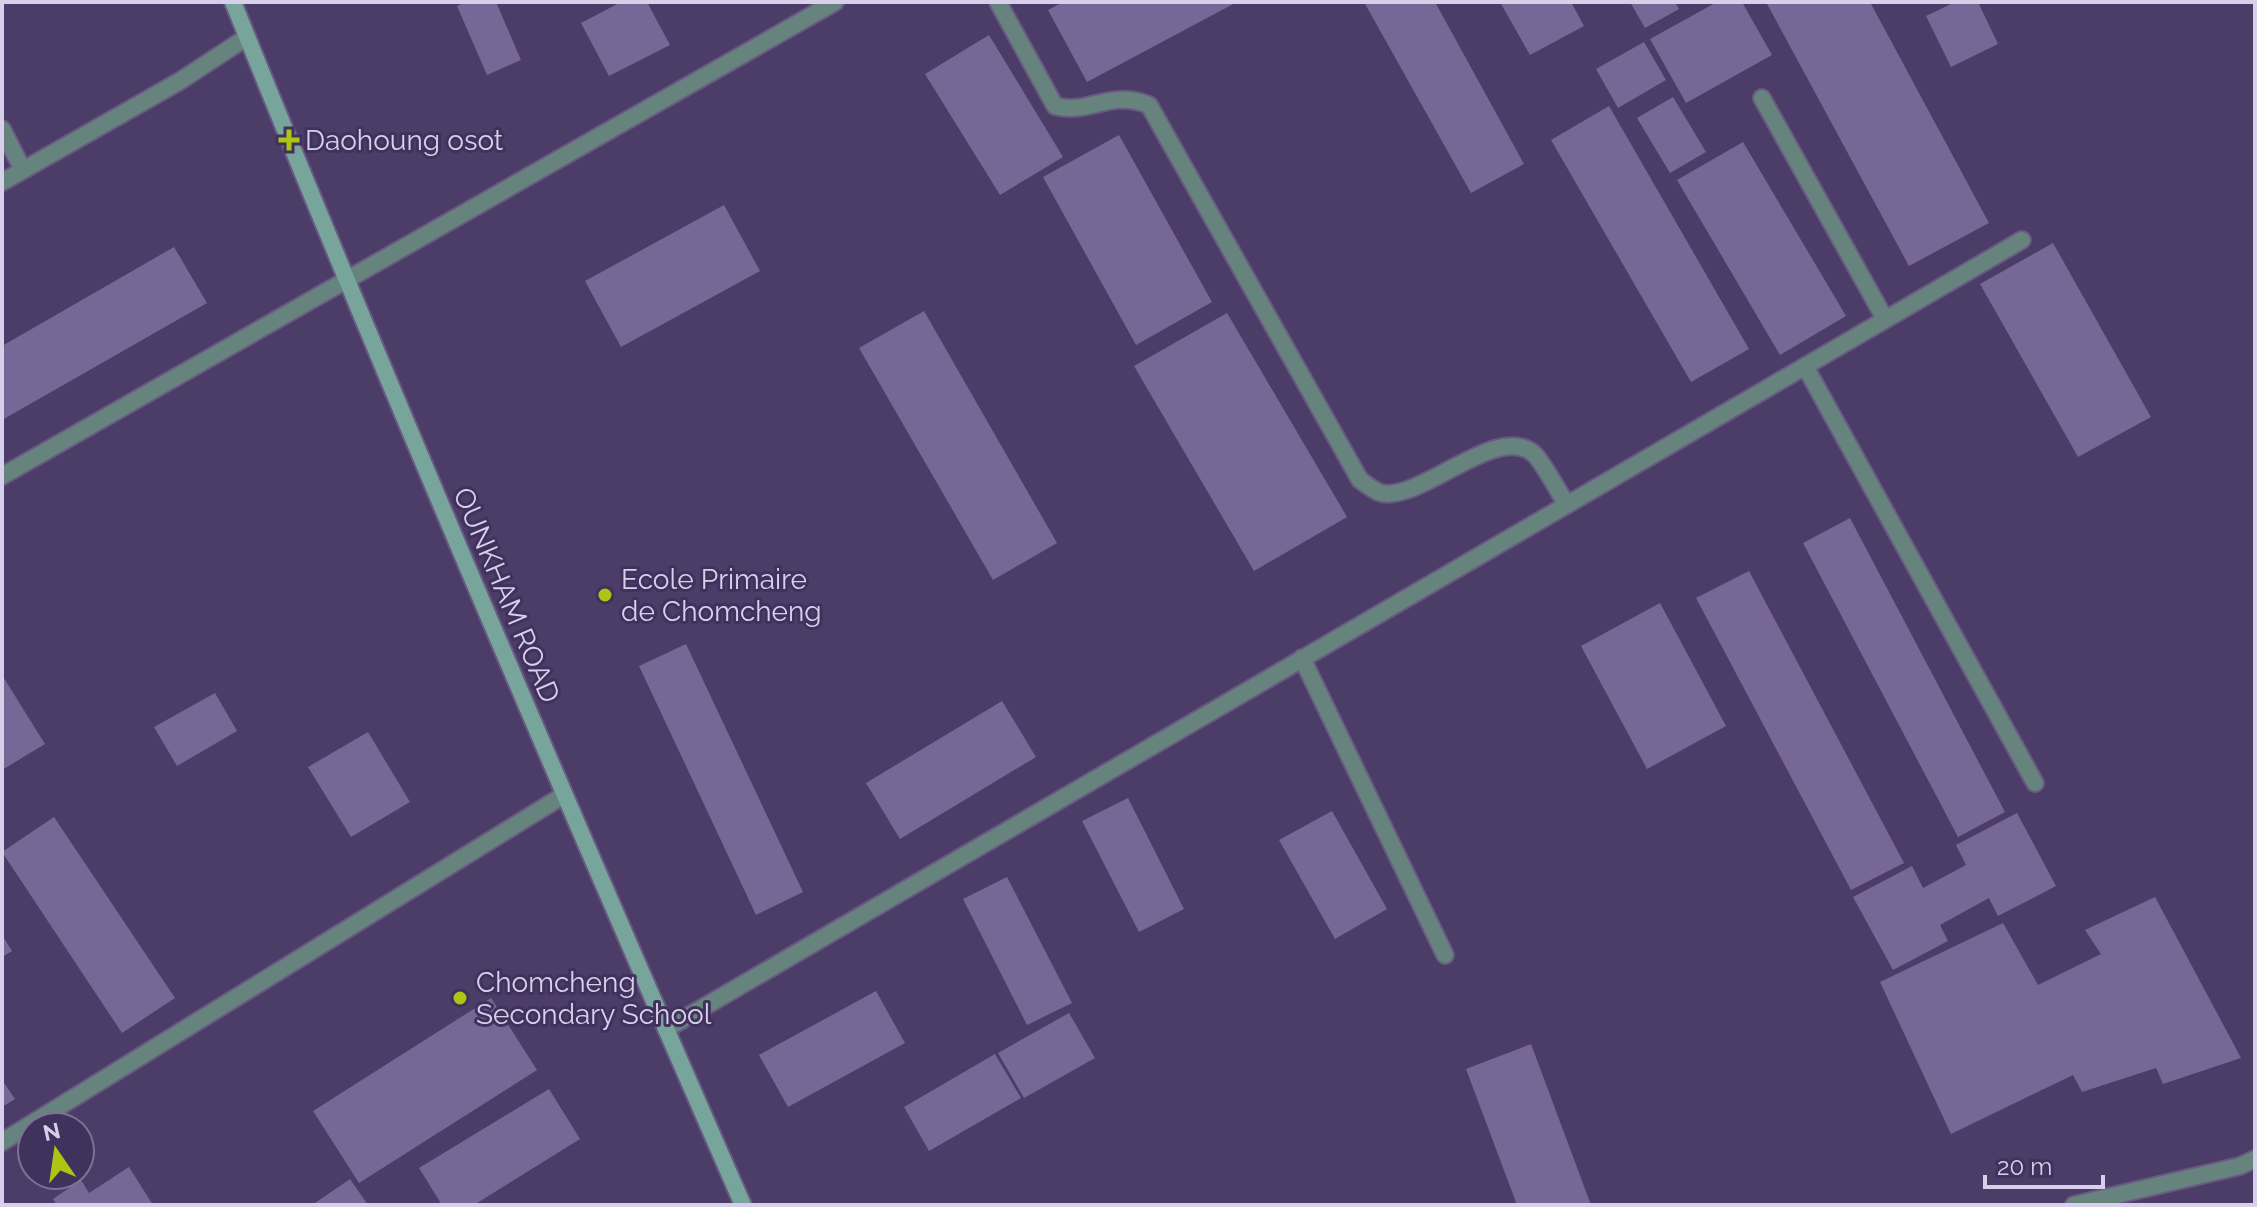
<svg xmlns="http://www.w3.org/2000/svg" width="2257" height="1207" font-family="Raleway,sans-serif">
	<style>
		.building { fill: #776797 }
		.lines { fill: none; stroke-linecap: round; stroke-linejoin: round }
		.lane-casing { stroke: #685a82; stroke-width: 20 }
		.street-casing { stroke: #685a82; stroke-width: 20 }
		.secondary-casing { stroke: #685a82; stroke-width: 20 }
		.lane { stroke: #67837d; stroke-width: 16 }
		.street { stroke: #67837d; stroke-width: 16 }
		.secondary { stroke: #78a59b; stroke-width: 16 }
		.poi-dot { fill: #acc613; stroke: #41315d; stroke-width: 3 }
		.labels { text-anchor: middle; stroke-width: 6; stroke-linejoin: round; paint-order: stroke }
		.poi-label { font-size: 28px; fill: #d8d0eb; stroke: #41315d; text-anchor: start }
		.street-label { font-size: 28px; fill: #d8d0eb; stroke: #41315d }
	</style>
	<rect width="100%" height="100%" fill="#4c3c68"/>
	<path class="building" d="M467 2H496L521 60 487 75 457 6Z
		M621 2H647L670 45 609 76 581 23Z
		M1063 2H1237L1087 82 1048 10Z
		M1364 2H1435L1524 164 1471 193Z
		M1500 2H1571L1584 26 1530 55Z
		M1630 2H1675L1679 9 1645 28Z
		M1717 2H1742L1772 55 1686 103 1650 39Z
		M1766 2H1870L1989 223 1909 266Z
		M1955 2H1978L1998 44 1951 67 1926 16Z
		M989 35 1063 157 1000 195 925 74Z
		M1644 42 1666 80 1618 108 1596 69Z
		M1673 97 1706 152 1670 173 1637 118Z
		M1609 106 1749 349 1691 382 1551 140Z
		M1119 135 1212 302 1136 345 1043 177Z
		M1743 142 1846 316 1780 355 1677 180Z
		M724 205 760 271 621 347 585 281Z
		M2053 243 2151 417 2078 457 1980 284Z
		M174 247 207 303 2 420V346Z
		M924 311 1057 543 993 580 859 348Z
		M1227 313 1347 517 1254 571 1134 366Z
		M1850 518 2005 812 1958 837 1803 543Z
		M1749 571 1904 863 1851 890 1696 598Z
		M1660 603 1726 726 1647 769 1581 646Z
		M686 644 803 892 756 915 639 666Z
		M2 675 45 744 2 770Z
		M215 693 237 731 177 766 154 727Z
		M1002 701 1036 757 900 839 866 783Z
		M368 732 410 802 351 837 308 767Z
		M1128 798 1184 909 1139 932 1082 821Z
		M1332 811 1387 909 1335 939 1279 840Z
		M2017 813 2056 886 1998 916 1989 898 1940 925 1948 941 1893 970 1853 897 1912 866 1923 888 1966 865 1956 845Z
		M54 817 175 998 122 1033 2 852Z
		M1007 877 1072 1003 1027 1025 963 899Z
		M2155 897 2241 1058 2163 1084 2156 1068 2082 1092 2073 1075 1951 1134 1880 982 2003 923 2038 985 2101 954 2085 930Z
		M2 935 12 951 2 957Z
		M876 991 905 1043 788 1107 759 1055Z
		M491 998 537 1070 359 1183 313 1111Z
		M1069 1013 1095 1058 1024 1098 998 1053Z
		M1531 1044 1591 1205H1517L1466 1069Z
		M995 1054 1021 1098 929 1151 904 1107Z
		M2 1080 15 1099 2 1107Z
		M549 1089 580 1139 474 1205H442L419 1168Z
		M129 1167 153 1205H57L53 1199 81 1180 89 1193Z
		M350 1179 368 1205H312Z"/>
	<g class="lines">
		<defs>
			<path id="lane" d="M998 2 1055 106C1090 115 1111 89 1149 105L1360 480C1366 484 1374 491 1381 493 1421 502 1496 423 1533 453 1542 460 1559 493 1567 505
				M1762 98 1885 319
				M2 129 23 170
				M2 182 180 81 247 37
				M1805 366 2035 783
				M1302 658 1445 955
				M666 1029 2022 240"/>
			<path id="street" d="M2 476 835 2
				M2 1142 564 795
				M2074 1205 2240 1166 2255 1159"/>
			<path id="secondary" d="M233 2C396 406 568 806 743 1205"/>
		</defs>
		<use href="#lane" class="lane-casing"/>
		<use href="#street" class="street-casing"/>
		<use href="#secondary" class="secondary-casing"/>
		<use href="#lane" class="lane"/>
		<use href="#street" class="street"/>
		<use href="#secondary" class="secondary"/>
	</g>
	<g class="poi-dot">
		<path d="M285 128h8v8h8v8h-8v8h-8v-8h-8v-8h8z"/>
		<circle cx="605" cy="595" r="8"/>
		<circle cx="460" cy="998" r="8"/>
	</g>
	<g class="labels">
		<g class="poi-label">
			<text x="305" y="150">Daohoung osot</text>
			<text x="621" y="589">Ecole Primaire<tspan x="621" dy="32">de Chomcheng</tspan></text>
			<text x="476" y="992">Chomcheng<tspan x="476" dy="32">Secondary School</tspan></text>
		</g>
		<g class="street-label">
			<text transform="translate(507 595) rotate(67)" y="10">OUNKHAM ROAD</text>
		</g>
	</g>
	<rect width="2257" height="1207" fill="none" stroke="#d8d0eb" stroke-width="8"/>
	<g transform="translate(56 1151) rotate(347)"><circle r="38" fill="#41315d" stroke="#7d7196" stroke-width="2"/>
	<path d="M0-6L14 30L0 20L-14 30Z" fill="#acc613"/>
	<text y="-12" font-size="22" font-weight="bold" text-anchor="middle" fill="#d8d0eb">N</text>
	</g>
	<path d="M1985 1175v12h118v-12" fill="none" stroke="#d8d0eb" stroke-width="4"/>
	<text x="1997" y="1175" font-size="24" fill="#d8d0eb" stroke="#41315d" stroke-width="6" paint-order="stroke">20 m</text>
</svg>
